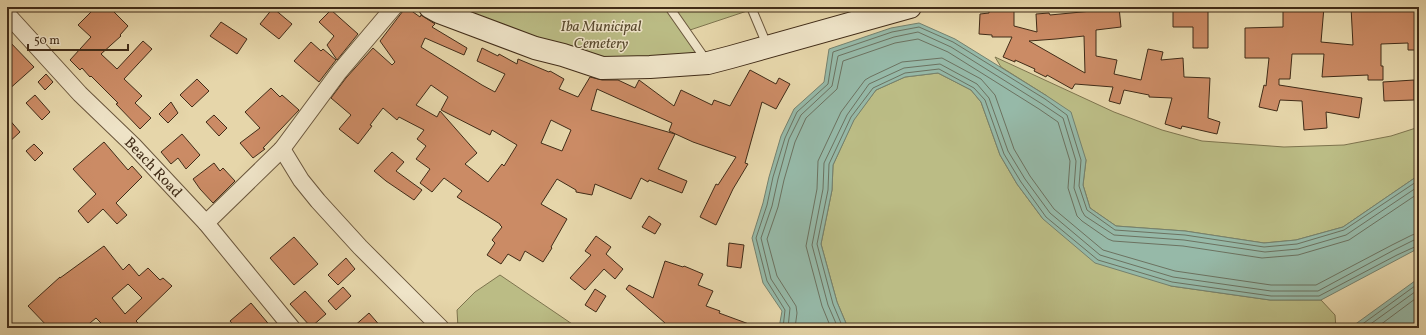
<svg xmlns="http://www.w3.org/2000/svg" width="1426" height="335" font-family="Vollkorn,serif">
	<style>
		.green { fill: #bbbc85; stroke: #7e744e }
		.water { fill: #96b9a8; stroke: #74816e }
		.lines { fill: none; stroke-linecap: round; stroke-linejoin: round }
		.shore { stroke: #6c7260; stroke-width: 1 }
		.building { fill: #cb8b65; stroke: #412c18; fill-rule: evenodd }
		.lane-casing { stroke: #6a563c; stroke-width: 10 }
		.street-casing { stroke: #6a563c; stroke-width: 18 }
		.secondary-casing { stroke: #412c18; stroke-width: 24 }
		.lane { stroke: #efe4c8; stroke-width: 8 }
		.street { stroke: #efe4c8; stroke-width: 16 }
		.secondary { stroke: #efe4c8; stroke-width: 22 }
		.labels { text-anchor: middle; stroke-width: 3; stroke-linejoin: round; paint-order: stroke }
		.park-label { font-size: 15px; font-style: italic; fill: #59492e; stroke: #efe4c8 }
		.street-label { font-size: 15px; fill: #412c18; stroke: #efe4c8 }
	</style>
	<rect width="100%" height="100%" fill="#e6d6aa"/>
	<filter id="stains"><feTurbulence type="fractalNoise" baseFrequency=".005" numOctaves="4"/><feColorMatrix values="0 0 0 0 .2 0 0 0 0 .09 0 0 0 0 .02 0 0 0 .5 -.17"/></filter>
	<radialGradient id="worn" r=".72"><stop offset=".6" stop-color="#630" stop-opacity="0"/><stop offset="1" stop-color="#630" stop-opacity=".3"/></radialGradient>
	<path class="green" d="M436 7H759L684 32 702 58 599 63Z
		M995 57 1114 112 1162 130 1202 141 1284 147 1344 145 1391 136 1419 127V175L1343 227 1296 240 1264 243 1185 231 1116 226 1090 208 1083 185 1086 160 1047 96 1001 67Z
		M938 73 971 90 981 102 1000 155 1017 184 1043 219 1171 286 1270 300H1321L1335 315 1336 328H848L837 302 821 244 832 190 833 165 854 119 876 90 905 77Z
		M500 275 578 328H458L457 310 475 292Z"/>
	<path class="water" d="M919 23 955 39 1047 96 1071 112 1086 160 1083 185 1090 208 1116 226 1185 231 1264 243 1296 240 1343 227 1419 175V248L1321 300H1270L1171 286 1095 263 1043 219 1017 184 1000 155 981 102 971 90 938 73 905 77 876 90 854 120 833 165 832 190 821 244 837 302 848 328H779L782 311 763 283 752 238 763 203 769 177 781 136 794 109 824 82 829 49 891 28Z
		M1419 278V328H1350Z"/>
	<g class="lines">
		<path class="shore" d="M783 328 785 310 767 281 756 238 767 205 773 177 785 138 797 112 828 84 833 52 892 32 919 27 953 42 1045 99 1067 115 1081 160 1079 186 1087 210 1115 230 1185 235 1264 247 1297 244 1344 230 1419 180
			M788 328 790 308 771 279 761 238 772 206 778 179 789 139 801 115 832 86 838 56 894 37 918 32 951 47 1042 104 1063 118 1076 161 1074 188 1082 211 1085 216 1114 235 1184 240 1265 252 1298 249 1346 235 1419 186
			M795 328 797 313 796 306 777 276 767 239 778 207 784 180 795 142 806 118 837 89 843 61 895 43 918 39 948 52 1039 109 1058 122 1070 161 1068 188 1077 216 1082 221 1108 239 1113 241 1183 246 1262 258 1298 255 1349 240 1419 193
			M831 328 822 306 806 246 817 189 818 161 841 112 865 80 870 77 902 62 942 58 981 79 995 95 1014 149 1030 176 1054 209 1103 250 1175 271 1271 285H1316L1392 245 1412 235 1419 233
			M838 328 828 305 812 245 823 189 824 163 847 115 869 84 904 68 940 64 977 84 989 98 1008 151 1025 179 1050 213 1100 255 1173 277 1271 291H1318L1394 250 1414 240H1419
			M843 328 833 304 817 244 828 190 829 164 851 117 873 88 905 73 939 69 974 88 985 100 1004 154 1021 182 1046 217 1098 260 1172 282 1271 296H1319L1397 255 1419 245
			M1357 328 1419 283
			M1365 328 1419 289
			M1376 328 1419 296"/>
	</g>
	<path class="building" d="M96 7H109L128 26 120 35 121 36 101 54 117 69 143 41 152 49 124 79 142 96 135 103 151 118 140 129 116 104 118 103 91 76 90 77 82 68 80 70 70 60 91 37 78 25Z
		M406 7 420 17 421 15 435 24 432 27 467 48 464 55 425 38 421 47 482 85 495 92 505 74 477 61 482 48 498 56 499 54 517 64 518 59 549 72 550 71 564 79 559 89 578 97 590 77 602 80H618L635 88 639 80 674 106 681 90 712 105 714 100 730 106 750 70 776 84 779 78 790 84 776 109 762 102 745 163 748 164 733 189 716 225 700 217 716 184 718 185 736 157 693 142 669 131 672 123 597 89 591 110 675 134 658 169 687 181 682 193 649 180 648 182 641 178 631 199 595 184 592 195 576 192V190L557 179 541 204 567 219 551 247 552 248 543 262 525 251 520 261 508 254 501 264 487 255 495 243 492 240 502 227 500 225V224L457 197 462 191 444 178 432 192 420 183 430 169 416 159 426 146 417 139 424 130 399 117 397 120 383 108 370 125 372 126 358 144 339 129 351 115 331 98 346 78 373 48 392 65 395 62 380 41ZM431 85 448 97 441 110 490 135 492 130 517 145 504 166 502 164 488 182 465 164 477 153 440 111 437 117 416 105ZM551 120 571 130 562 151 541 143Z
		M989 7H1014V26L1037 32 1036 14 1049 13 1050 15 1092 11V10L1119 7 1121 27 1096 30V56L1117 60 1114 74 1141 80 1148 49 1163 52 1161 60 1183 58 1184 77 1210 78 1208 118 1220 122 1217 134 1182 126 1181 129 1165 124 1172 98 1149 97V95L1124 90 1120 104 1109 101 1113 87 1075 84 1072 89 1047 75 1046 77 1034 71 1035 69 1015 60V62L1003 57 1012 37H992V35L979 34 980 14 989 13ZM1084 36 1085 73 1029 41 1056 39Z
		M1173 7H1208V48H1193V27H1173Z
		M1286 7H1324L1321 42 1353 45 1351 7H1419V50H1408V43L1381 44V66H1383V80H1368V75L1322 77 1324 54H1292L1290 79H1279V85L1362 98 1359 118 1326 112 1327 128 1304 130 1302 101 1280 100 1277 111 1259 107 1264 85 1266 86 1269 58H1245V28L1283 27V11H1286Z
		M273 8 292 24 279 39 260 24Z
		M331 10 358 34 337 60 327 45 334 36 319 22Z
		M221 22 247 39 237 54 210 36Z
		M7 39 34 67 7 91Z
		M311 42 321 51 323 49 336 60 319 82 294 61Z
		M46 74 53 82 45 90 38 82Z
		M197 79 209 91 192 107 180 95Z
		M1414 80V100L1384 101 1383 82Z
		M271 88 280 97 282 95 299 110 263 148 265 149 253 158 240 143 260 128 245 112Z
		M35 95 50 112 42 120 26 103Z
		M171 102 178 113 168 123 159 114Z
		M214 115 227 128 219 136 206 122Z
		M7 117 20 132 7 144Z
		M182 134 200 155 186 169 178 158 171 164 161 152Z
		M104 142 128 170 132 166 142 177 116 203 127 215 117 224 103 209 88 223 78 211 96 194 73 169Z
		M34 144 43 153 35 161 26 151Z
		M392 152 404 162 396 171 422 190 414 200 386 181 374 171Z
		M214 163 220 171 223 168 235 181 213 203 200 189 193 179Z
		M649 216 661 224 655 234 642 227Z
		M596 236 611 247 606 254 623 269 615 279 604 269 585 290 570 278 591 255 585 251Z
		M294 237 318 264 294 285 270 258Z
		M729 243 744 245 741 268 727 266Z
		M104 246 123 270 129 264 139 276 148 268 160 280 163 278 172 286 136 321 143 328H106L96 318 84 328H49L28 306 60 277V278ZM128 284 142 298 125 314 112 298Z
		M346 258 355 269 338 285 328 275Z
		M665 261 683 267 684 266 703 274 698 285 713 291 706 306 720 311 719 313 757 327V328H661L665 323 626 289 629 285 653 298Z
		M343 287 351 296 336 310 328 301Z
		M595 289 606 296 596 312 585 305Z
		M305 291 326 314 311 327 290 304Z
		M251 303 272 328H236L230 321Z
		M369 313 382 328H352Z"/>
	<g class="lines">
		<defs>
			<path id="lane" d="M669 7 706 60
				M751 7 767 45"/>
			<g id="street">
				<path id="s1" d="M7 14 80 94 133 145 206 223 292 328"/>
				<path d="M282 149 301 180 318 201 360 247 441 328"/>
				<path d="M206 223 282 149 339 72 394 7"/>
			</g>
			<path id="secondary" d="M430 7 439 12 535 48 563 55 602 68 650 67 708 63 731 57 910 7"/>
		</defs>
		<use href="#lane" class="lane-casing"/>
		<use href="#street" class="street-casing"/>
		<use href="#secondary" class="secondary-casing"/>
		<use href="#lane" class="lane"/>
		<use href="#street" class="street"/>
		<use href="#secondary" class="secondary"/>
	</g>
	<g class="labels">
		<g class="park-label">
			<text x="601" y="31">Iba Municipal<tspan x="601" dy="17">Cemetery</tspan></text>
		</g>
		<g class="street-label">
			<text dy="5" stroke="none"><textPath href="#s1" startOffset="212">Beach Road</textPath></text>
		</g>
	</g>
	<rect width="1426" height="335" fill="none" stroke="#e6d6aa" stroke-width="24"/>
	<rect x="8" y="8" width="1410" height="319" fill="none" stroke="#412c18" stroke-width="2"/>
	<rect x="12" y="12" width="1402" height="311" fill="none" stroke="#412c18"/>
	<path d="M28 44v6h100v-6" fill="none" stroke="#412c18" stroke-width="2"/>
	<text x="34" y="44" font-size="12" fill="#412c18" stroke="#efe4c8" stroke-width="3" paint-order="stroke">50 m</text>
	<rect width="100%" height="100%" filter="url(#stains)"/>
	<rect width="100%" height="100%" fill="url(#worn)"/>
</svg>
